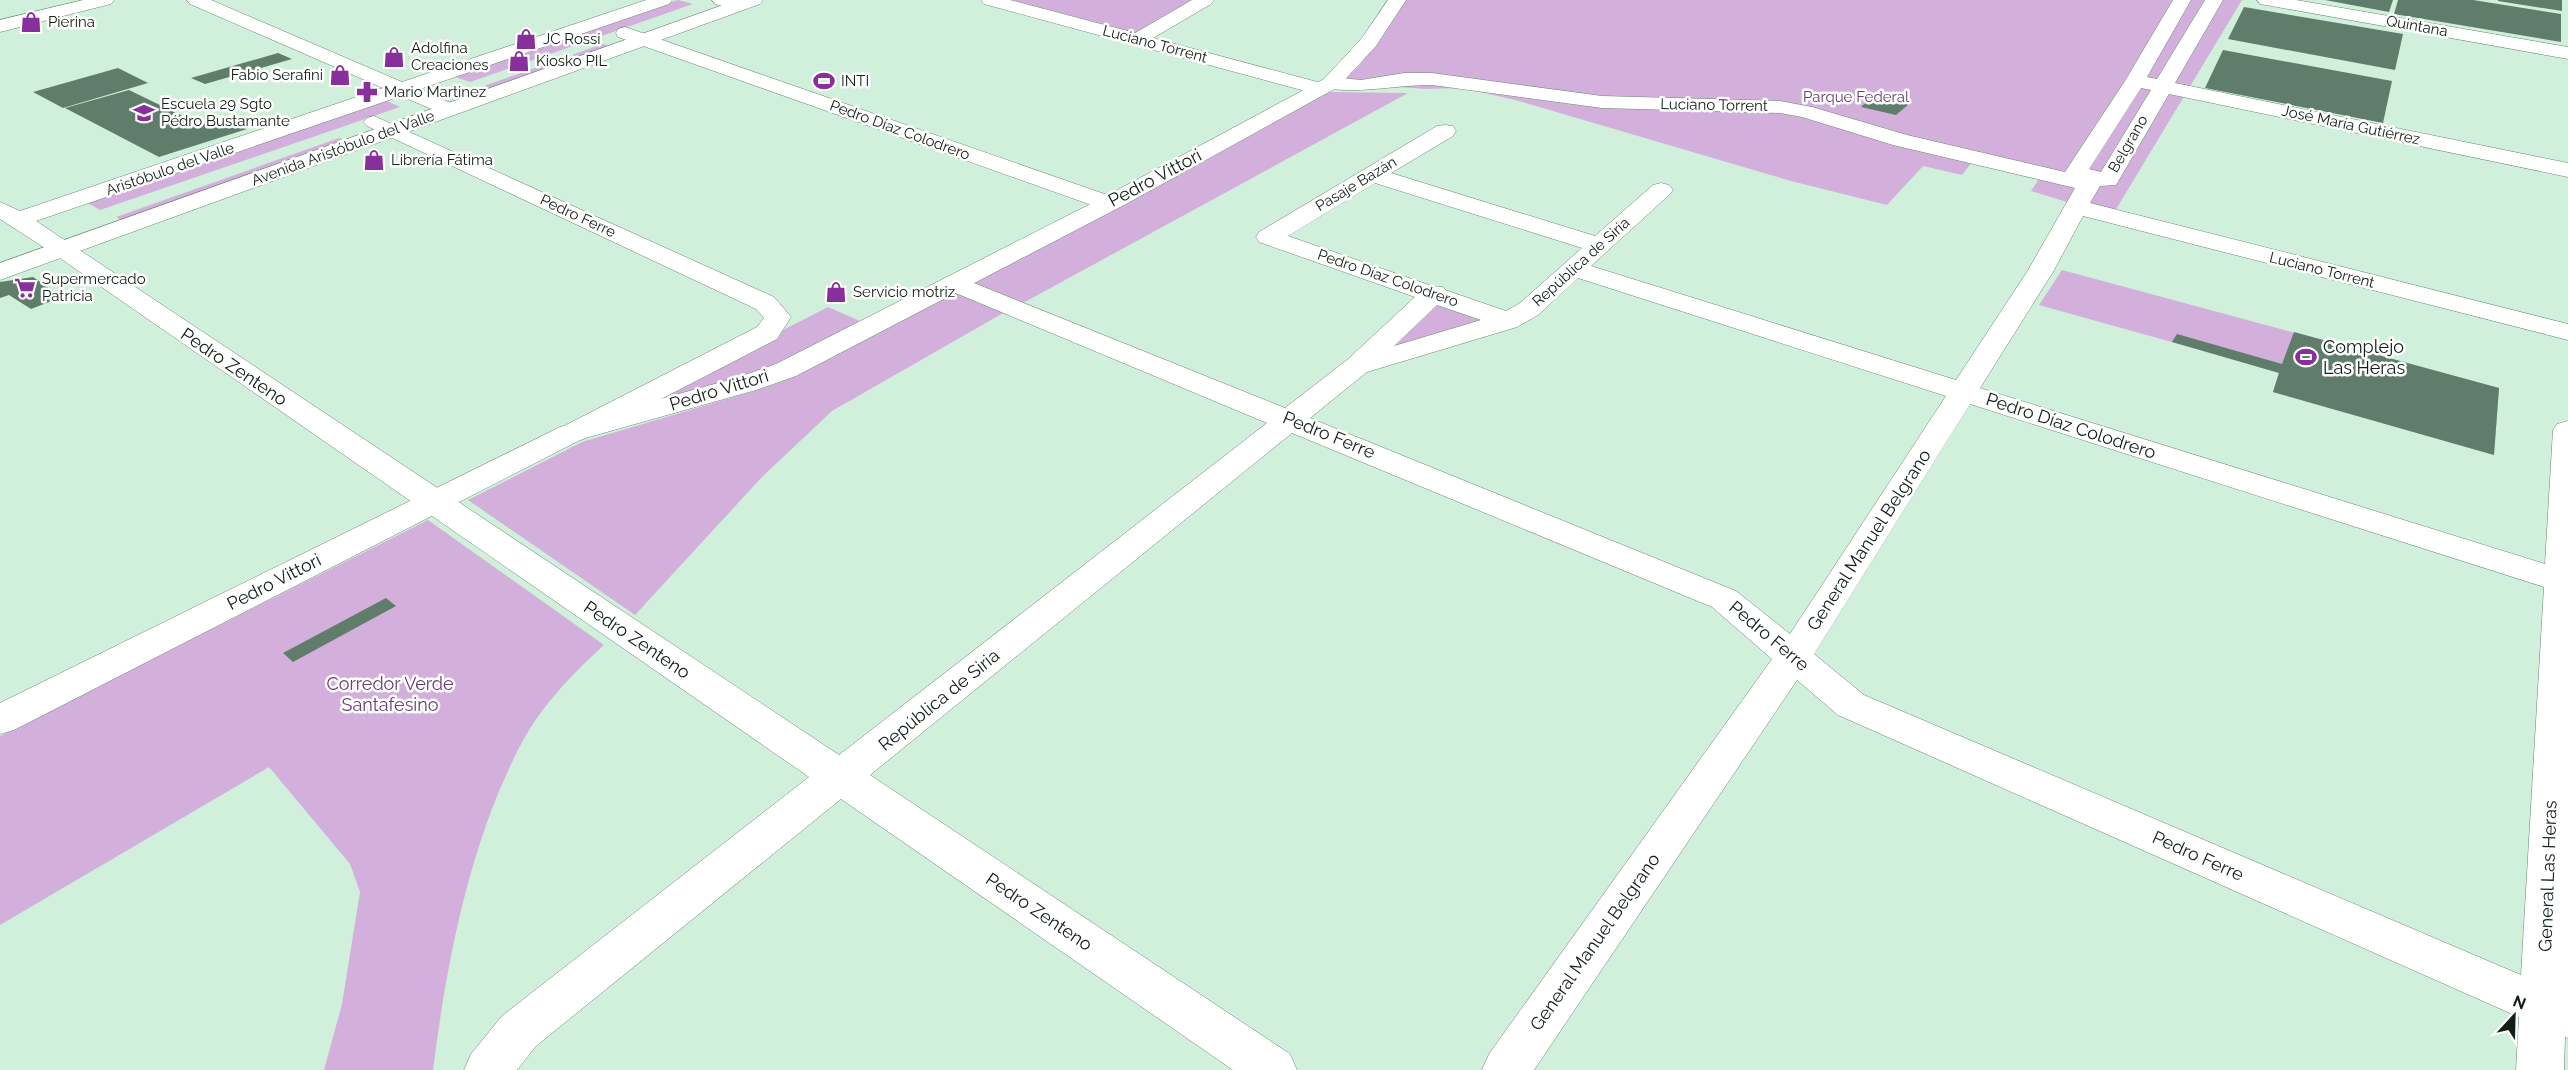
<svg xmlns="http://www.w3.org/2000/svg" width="2568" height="1070" font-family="Raleway,sans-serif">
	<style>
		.green { fill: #d3b0db }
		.building { fill: #5f7d6a }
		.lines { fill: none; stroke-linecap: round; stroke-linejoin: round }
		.street-casing { stroke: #6a8774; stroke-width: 1 }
		.secondary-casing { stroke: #6a8774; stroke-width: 1 }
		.street { fill: #fff; fill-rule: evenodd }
		.secondary { fill: #fff; fill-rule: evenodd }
		.labels { text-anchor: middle; stroke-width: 5; stroke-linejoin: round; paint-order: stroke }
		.far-poi-label { font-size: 15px; fill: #121e16; stroke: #fff; text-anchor: start }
		.far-street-label { font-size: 15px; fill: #121e16; stroke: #fff }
		.far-park-label { font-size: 15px; fill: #6a3c75; stroke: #fff }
		.street-label { font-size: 18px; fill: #121e16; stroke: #fff }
		.poi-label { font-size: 18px; fill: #121e16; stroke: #fff; text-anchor: start }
		.park-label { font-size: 18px; fill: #6a3c75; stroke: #fff }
	</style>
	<rect width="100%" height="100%" fill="#d0f0db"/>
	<path class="green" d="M678 0 693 4 470 82 455 77Z
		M1007 0H1191L1136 34Z
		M1405 0H2242L2112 216 2031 191 2039 179 1972 162 1962 175 1923 166 1887 205 1791 181 1519 101 1463 88 1425 89 1341 82 1359 66Z
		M603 44 613 47 495 90 484 86Z
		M1327 92 1408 93 1023 303 969 281Z
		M385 100 400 107 100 210 88 203Z
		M339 138 351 143 126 223 116 217Z
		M2062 270 2499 388 2494 455 2273 392 2279 372 2039 305Z
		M952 291 1005 312 832 411 762 477 635 615 468 500 582 442 754 391Z
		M1435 296 1503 320 1370 356Z
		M828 307 860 321 780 363 747 377 623 412Z
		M428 520 604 645C580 667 558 689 539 715 521 740 509 768 497 796 462 884 445 976 433 1070H324L342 1004 360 892 350 864 269 767 0 925V736Z"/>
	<path class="building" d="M2325 0H2393L2389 12Z
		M2398 0H2473L2561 14V42L2394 14Z
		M2498 0H2562V11L2498 1Z
		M2244 7 2403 34 2395 70 2228 39Z
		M2223 50 2392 81 2383 123 2205 88Z
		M278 53 292 59 205 84 191 78Z
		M118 68 148 83 63 108 33 92Z
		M129 90 201 125 223 118 247 129 159 157 65 108Z
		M1883 93 1900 97 1897 101 1909 104 1896 115 1861 107 1874 95 1879 96Z
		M33 277 62 297 31 309 9 295 0 298V282Z
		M2294 332 2499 388 2494 455 2273 392 2279 373 2172 342 2177 334 2282 364Z
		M386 598 396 606 293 662 283 653Z"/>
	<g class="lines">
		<defs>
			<path id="street" d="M83 0H114L111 4 0 32V20Z
				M187 0H211L402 82 646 0H672L669 4 420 89 457 106 460 110 457 114 450 116 443 114 401 96 36 221 839 755 1267 423 946 289 942 284 946 279 955 276 964 279 1285 408 1347 360 1415 297 1259 242 1256 237 1259 232 1437 126 1445 125 1453 126 1456 131 1453 136 1391 173 1595 236 1653 185 1661 183 1669 185 1673 190 1669 195 1591 266 1956 380 2027 272 2075 188 1893 145 1802 117 1780 113 1602 108 1432 85C1397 85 1365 93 1330 89L1327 93 1320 95 984 4 981 0H1010L1135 33 1192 0H1214L1211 4 1153 38 1321 83 1324 79 1331 77 1361 80 1404 73H1432L1602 96 1780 101 1812 107 1907 135 2065 172 2125 81 2173 0H2191L2147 77 2157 79 2205 0H2223L2175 83 2568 163V177L2169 94 2116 185 2100 186 2090 203 2568 324V340L2083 216 2053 272 1980 388 2545 564 2553 430 2557 424 2568 421V1038L2565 1037 2564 1070H2516L2519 1017 1838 715 1797 680 1534 1070H1482L1489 1054 1772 659 1712 607 1292 433 870 775 1290 1054 1297 1070H1233L841 799 536 1046 517 1070H464L471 1054 502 1016 809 777 54 254 0 219V202L20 211 383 88 190 4ZM2141 88 2151 90 2101 172 2089 169ZM1375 183 1582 248 1520 303 1506 311 1445 290 1443 287 1432 286 1288 236ZM1578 278 1946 396 1790 634 1736 591 1310 418 1367 372 1517 327 1538 315ZM1437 305 1481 320 1394 346ZM1970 404 2544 587 2521 975 1864 695 1814 654Z
				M712 0H741L748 5 745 9 739 10 715 4Z
				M2257 0H2296L2568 47V59L2266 5 2260 4Z
				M625 27 1116 198 1120 203 1116 208 1108 210 1100 208 618 37 616 33 618 29Z
				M374 116 774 297 791 317 777 339 584 439 573 442 562 439 558 433 562 427 757 327 764 318 756 309 367 126 363 122 367 118Z"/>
			<path id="secondary" d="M737 0H763L760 4 0 280V263Z
				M1388 0H1406L1376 46 1338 87 1126 204 796 376 756 390 582 439 14 730 0 734V703L560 427 736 378 776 364 1110 194 1324 79 1362 38Z"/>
		</defs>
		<use href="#street" class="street-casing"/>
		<use href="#secondary" class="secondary-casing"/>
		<use href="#street" class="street"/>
		<use href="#secondary" class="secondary"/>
	</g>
	<defs>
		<symbol id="shop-bare" viewBox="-9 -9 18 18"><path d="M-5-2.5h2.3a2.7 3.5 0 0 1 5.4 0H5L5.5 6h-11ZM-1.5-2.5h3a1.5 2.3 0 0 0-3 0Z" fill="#882f9b" stroke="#fff" stroke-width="2.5" paint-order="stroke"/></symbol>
		<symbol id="stadium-bare" viewBox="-9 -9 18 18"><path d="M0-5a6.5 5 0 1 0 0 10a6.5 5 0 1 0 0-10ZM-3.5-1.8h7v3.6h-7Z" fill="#882f9b" stroke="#fff" stroke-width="2.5" paint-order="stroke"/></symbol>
		<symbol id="pharmacy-bare" viewBox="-9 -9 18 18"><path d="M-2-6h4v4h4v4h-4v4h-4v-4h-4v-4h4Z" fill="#882f9b" stroke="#fff" stroke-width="2.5" paint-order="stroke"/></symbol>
		<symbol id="school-bare" viewBox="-9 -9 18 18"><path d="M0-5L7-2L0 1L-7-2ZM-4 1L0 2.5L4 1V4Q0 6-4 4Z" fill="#882f9b" stroke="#fff" stroke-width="2.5" paint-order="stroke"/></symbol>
		<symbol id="supermarket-bare" viewBox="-9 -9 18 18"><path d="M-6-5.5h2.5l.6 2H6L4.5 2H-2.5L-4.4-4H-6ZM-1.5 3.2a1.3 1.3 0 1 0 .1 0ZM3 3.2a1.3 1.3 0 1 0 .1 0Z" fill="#882f9b" stroke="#fff" stroke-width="2.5" paint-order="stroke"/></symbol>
	</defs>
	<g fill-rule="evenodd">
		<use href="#shop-bare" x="16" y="7" width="30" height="30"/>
		<use href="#shop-bare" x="511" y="24" width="30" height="30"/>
		<use href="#shop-bare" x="379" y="42" width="30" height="30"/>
		<use href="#shop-bare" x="504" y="46" width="30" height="30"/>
		<use href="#shop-bare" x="325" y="60" width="30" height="30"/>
		<use href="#stadium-bare" x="809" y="66" width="30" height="30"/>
		<use href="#pharmacy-bare" x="352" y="77" width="30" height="30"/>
		<use href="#school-bare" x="129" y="98" width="30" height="30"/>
		<use href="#shop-bare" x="359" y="145" width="30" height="30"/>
		<use href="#supermarket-bare" x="10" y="273" width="30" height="30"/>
		<use href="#shop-bare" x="821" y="277" width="30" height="30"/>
		<use href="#stadium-bare" x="2291" y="342" width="30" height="30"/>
	</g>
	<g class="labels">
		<g class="far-poi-label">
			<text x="48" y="27">Pierina</text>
			<text x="543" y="44">JC Rossi</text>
			<text x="411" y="53">Adolfina<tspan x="411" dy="17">Creaciones</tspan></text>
			<text x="536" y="66">Kiosko PIL</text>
			<text x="323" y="80" text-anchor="end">Fabio Serafini</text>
			<text x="841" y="86">INTI</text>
			<text x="384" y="97">Mario Martinez</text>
			<text x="161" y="109">Escuela 29 Sgto<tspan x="161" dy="17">Pédro Bustamante</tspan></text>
			<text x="391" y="165">Librería Fátima</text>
			<text x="42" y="284">Supermercado<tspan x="42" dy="17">Patricia</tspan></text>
			<text x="853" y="297">Servicio motriz</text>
		</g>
		<g class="far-street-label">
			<text transform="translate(2417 26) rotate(10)" y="5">Quintana</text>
			<text transform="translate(1155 44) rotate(15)" y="5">Luciano Torrent</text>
			<text transform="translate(1714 105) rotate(1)" y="5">Luciano Torrent</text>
			<text transform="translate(2351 125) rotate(12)" y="5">José María Gutiérrez</text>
			<text transform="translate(900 130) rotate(20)" y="5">Pedro Díaz Colodrero</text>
			<text transform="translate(2128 144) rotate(-60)" y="5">Belgrano</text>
			<text transform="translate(343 148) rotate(-20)" y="5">Avenida Aristóbulo del Valle</text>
			<text transform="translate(170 169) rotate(-19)" y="5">Aristóbulo del Valle</text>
			<text transform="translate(1356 184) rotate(-31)" y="5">Pasaje Bazán</text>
			<text transform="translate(578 216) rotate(25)" y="5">Pedro Ferre</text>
			<text transform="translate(1581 262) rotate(-42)" y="5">República de Siria</text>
			<text transform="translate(2322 270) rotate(14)" y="5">Luciano Torrent</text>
			<text transform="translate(1388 278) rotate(19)" y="5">Pedro Díaz Colodrero</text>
		</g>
		<g class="far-park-label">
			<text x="1856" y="102">Parque Federal</text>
		</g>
		<g class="street-label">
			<text transform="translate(1155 178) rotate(-28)" y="6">Pedro Vittori</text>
			<text transform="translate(234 367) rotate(34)" y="6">Pedro Zenteno</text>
			<text transform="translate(719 390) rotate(-17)" y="6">Pedro Vittori</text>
			<text transform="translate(2071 426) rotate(18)" y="6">Pedro Díaz Colodrero</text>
			<text transform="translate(1329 435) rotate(22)" y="6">Pedro Ferre</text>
			<text transform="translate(1869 540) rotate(-57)" y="6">General Manuel Belgrano</text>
			<text transform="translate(274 582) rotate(-27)" y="6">Pedro Vittori</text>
			<text transform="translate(1769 636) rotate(40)" y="6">Pedro Ferre</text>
			<text transform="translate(637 640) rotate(34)" y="6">Pedro Zenteno</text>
			<text transform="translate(939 700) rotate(-39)" y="6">República de Siria</text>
			<text transform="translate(2198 856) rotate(24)" y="6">Pedro Ferre</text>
			<text transform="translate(2548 876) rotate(-88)" y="6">General Las Heras</text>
			<text transform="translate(1039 912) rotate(34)" y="6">Pedro Zenteno</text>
			<text transform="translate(1595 942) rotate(-55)" y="6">General Manuel Belgrano</text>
		</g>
		<g class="poi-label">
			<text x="2323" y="353">Complejo<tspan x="2323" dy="21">Las Heras</tspan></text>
		</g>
		<g class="park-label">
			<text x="390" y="690">Corredor Verde<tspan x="390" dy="21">Santafesino</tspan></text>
		</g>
	</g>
	<g transform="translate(2514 1016) rotate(22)" stroke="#ffffff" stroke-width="4.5" paint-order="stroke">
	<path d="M0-4.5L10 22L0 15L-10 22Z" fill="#121e16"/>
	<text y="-9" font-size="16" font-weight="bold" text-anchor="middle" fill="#121e16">N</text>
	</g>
</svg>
